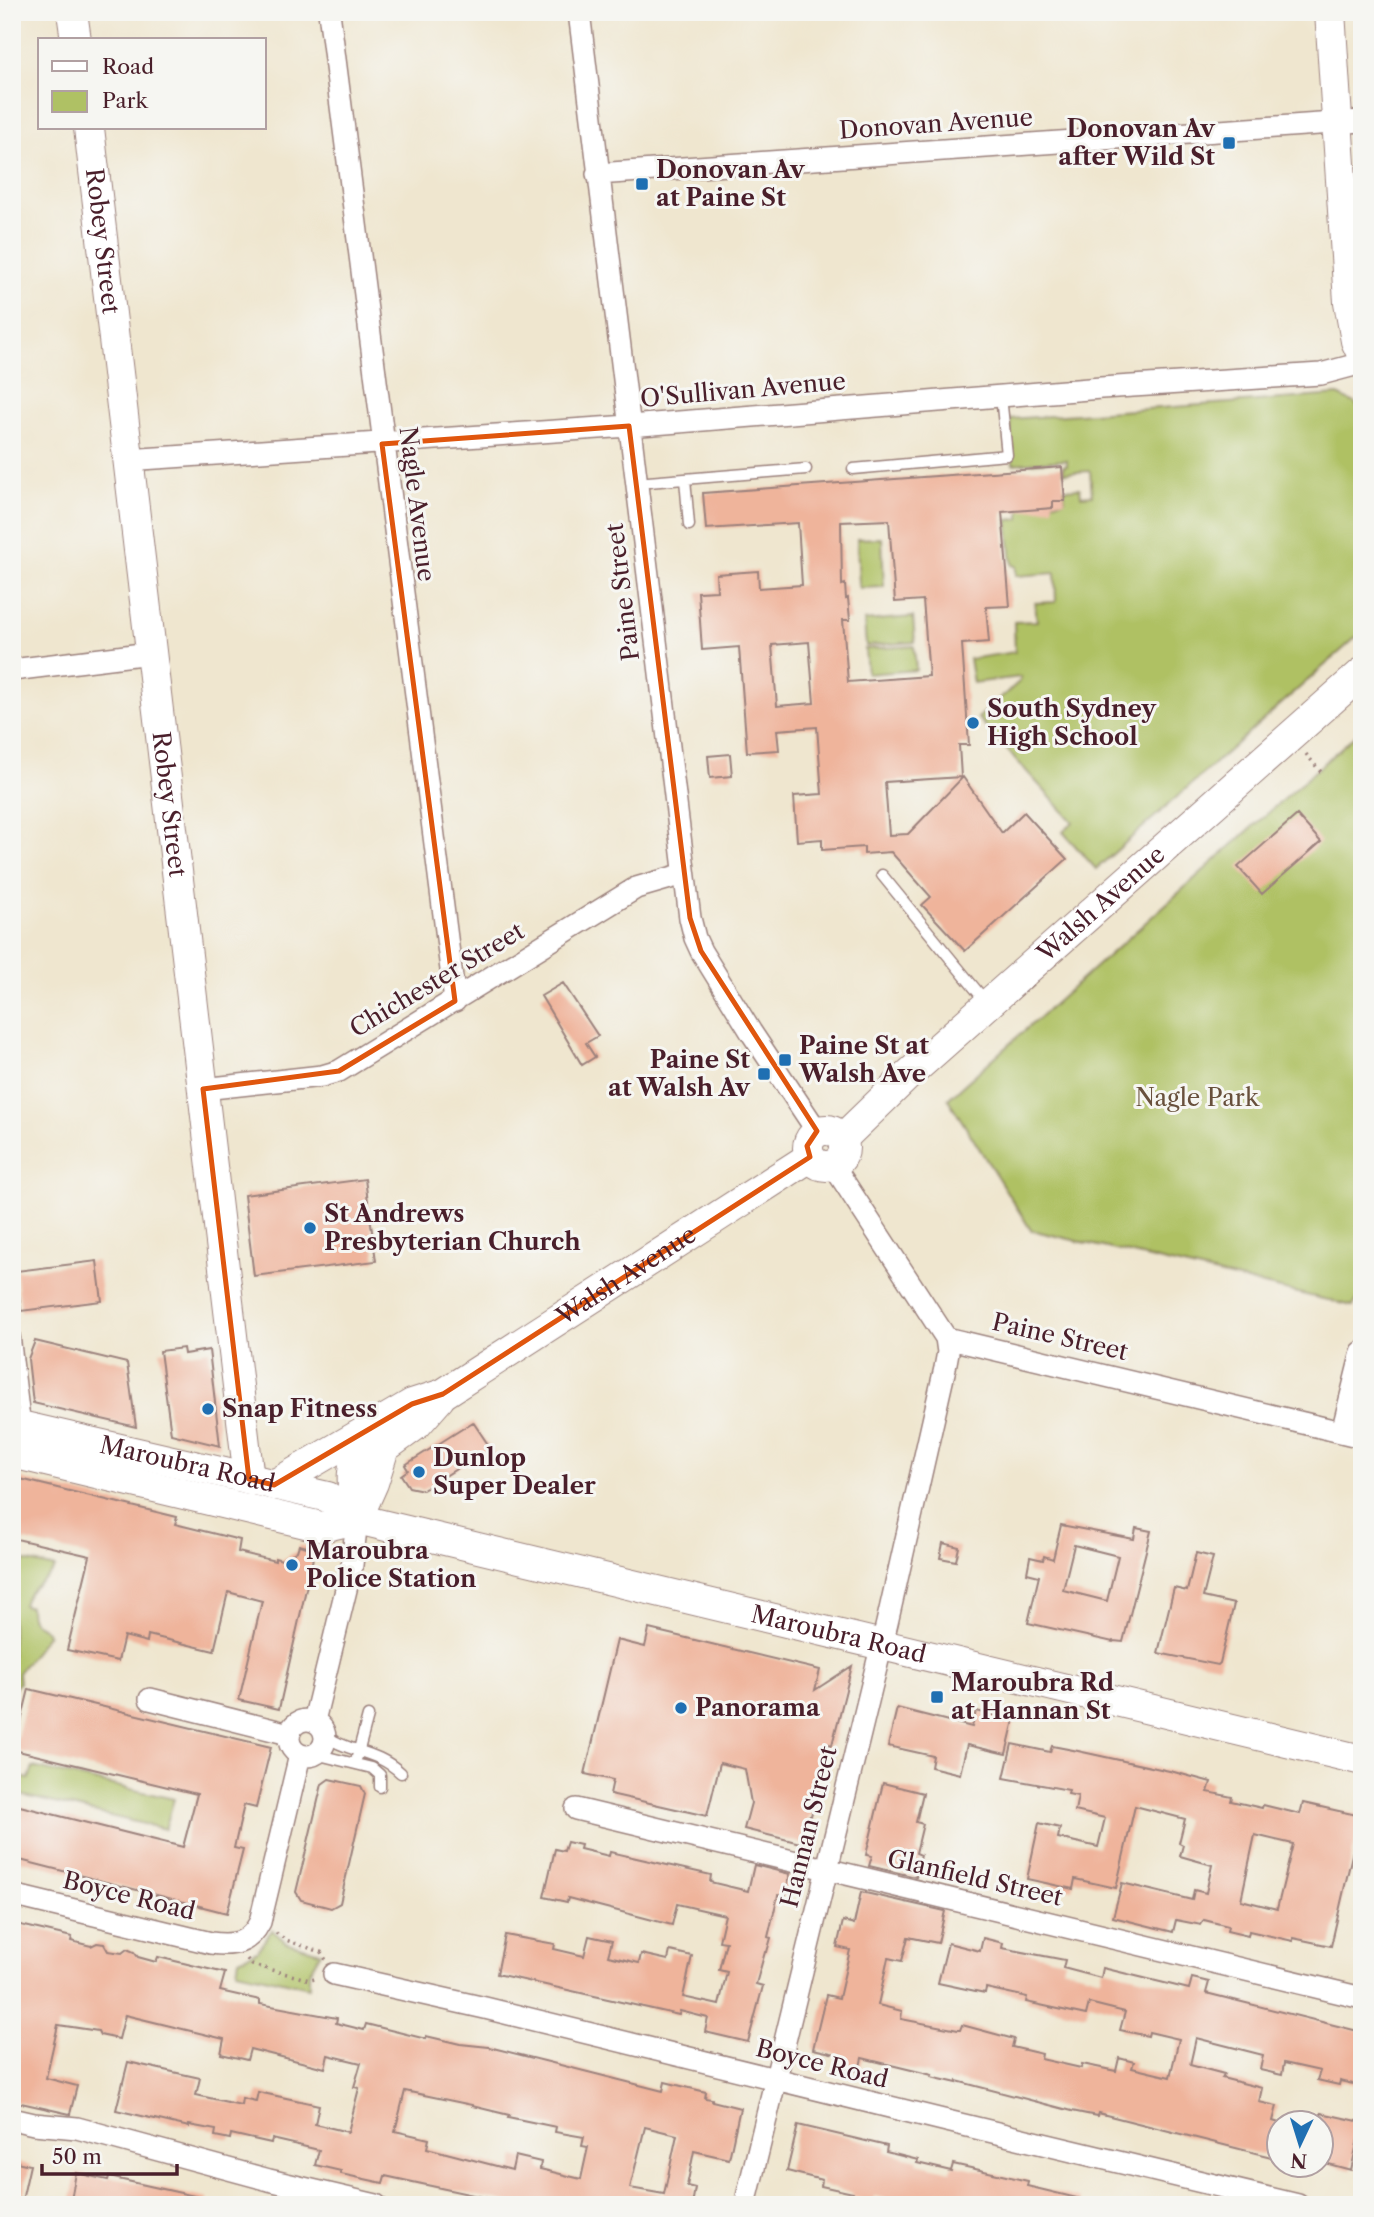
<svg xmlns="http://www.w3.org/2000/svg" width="1374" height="2217" font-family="'Libre Caslon Text',serif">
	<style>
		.green { fill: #afc164; stroke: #7c7048; stroke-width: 2 }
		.building { fill: #efb49b; fill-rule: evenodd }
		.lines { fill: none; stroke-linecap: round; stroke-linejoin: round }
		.lane-casing { stroke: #9c827d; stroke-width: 13 }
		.street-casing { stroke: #9c827d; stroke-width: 24 }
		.secondary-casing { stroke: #9c827d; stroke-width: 32 }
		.path { stroke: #9c827d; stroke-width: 3.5; stroke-dasharray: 2 5; stroke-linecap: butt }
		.lane { stroke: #fff; stroke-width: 10 }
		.street { stroke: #fff; stroke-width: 21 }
		.secondary { stroke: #fff; stroke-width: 30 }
		.marked { fill: none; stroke: #e0560e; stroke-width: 5; stroke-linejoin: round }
		.poi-dot { fill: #1f6fb2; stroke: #f6f6f2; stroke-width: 2.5 }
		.labels { text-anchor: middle; stroke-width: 6; stroke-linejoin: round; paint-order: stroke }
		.street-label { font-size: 24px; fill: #4a1f2b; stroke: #f6f6f2 }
		.poi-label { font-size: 24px; font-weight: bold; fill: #4a1f2b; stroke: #f6f6f2; text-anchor: start }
		.park-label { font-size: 24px; fill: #68503c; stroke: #f6f6f2 }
	</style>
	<rect width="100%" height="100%" fill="#f6f6f2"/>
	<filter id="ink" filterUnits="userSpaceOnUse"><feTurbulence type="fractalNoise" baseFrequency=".0143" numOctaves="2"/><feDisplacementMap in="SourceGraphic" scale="14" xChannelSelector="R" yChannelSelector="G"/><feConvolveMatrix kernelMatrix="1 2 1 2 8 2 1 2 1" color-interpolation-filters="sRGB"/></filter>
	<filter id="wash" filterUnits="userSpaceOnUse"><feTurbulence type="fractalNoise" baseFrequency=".00686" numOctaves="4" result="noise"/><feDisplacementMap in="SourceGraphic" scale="28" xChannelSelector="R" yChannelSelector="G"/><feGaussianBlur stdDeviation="1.57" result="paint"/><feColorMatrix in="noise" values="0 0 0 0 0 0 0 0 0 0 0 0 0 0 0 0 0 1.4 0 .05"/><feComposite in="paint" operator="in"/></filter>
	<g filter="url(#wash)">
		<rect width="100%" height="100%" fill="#efe6cf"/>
		<path class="green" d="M1338 395 1355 403 1362 413V632L1096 869 1063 832 1073 822 978 718 1020 681 1021 677 973 683 969 659 1015 652 1014 622 1037 621 1035 603 1056 602 1055 573 1016 576V566L1012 565 1008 520 1020 519V510L1065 500 1064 489 1080 488 1081 496 1092 495 1090 471 1064 473 1063 466 1067 465V460L1013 464 1010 419Z
			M882 538 884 587 859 588 857 539Z
			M913 617 915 642 866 646 864 621Z
			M914 646 916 670 867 674 865 649Z
			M1362 729V1293L1353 1306 1031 1230 948 1099Z
			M12 1558 55 1568C45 1583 28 1586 23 1605L30 1607C30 1625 36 1622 47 1631L48 1634 18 1673 19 1683 12 1691Z
			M33 1767 174 1799 165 1829 12 1793V1775L29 1779Z
			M272 1930 286 1942 321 1952 309 1972V1987L237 1971 239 1959 257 1951Z"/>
		<g id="blocks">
			<path class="building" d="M1062 467 1065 501H1053V508L1002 512 1010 606 986 607 989 642 962 644 969 745H959L961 777 885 782 889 835 908 834 963 777 1002 833 1024 812 1067 859 965 951 922 905 931 897 891 852 864 854V847L822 850V839L797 841 794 796 822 794 817 727 777 730 779 750 747 752 739 647 702 650 698 592 717 591 716 574 758 571 759 588 802 585 798 523 706 529 703 493ZM889 520 895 602 923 600 929 676 848 682 843 620H850L848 598 846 599 845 584 842 585 841 522ZM809 642 814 703 777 706 772 645Z
				M730 754 732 776 710 778 708 756Z
				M1297 815 1321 842 1262 894 1238 867Z
				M563 983 598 1036 586 1043 595 1057 582 1065 541 996Z
				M365 1179 376 1261 254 1276 244 1195Z
				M97 1261 102 1301 21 1311 16 1271Z
				M35 1341 127 1363 136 1427 33 1403 28 1359Z
				M183 1348 184 1354 209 1350 220 1446 171 1434 160 1351Z
				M473 1422 495 1455 482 1464 477 1456 423 1490 409 1487 401 1475 408 1470 405 1465Z
				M12 1477 177 1517 175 1524 240 1540 238 1552 275 1561V1558L282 1560 297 1551 299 1545 315 1549 279 1709 239 1700 262 1601 228 1592 214 1651 148 1635 147 1642 124 1636 118 1661 67 1650 90 1556 12 1538Z
				M1061 1525 1134 1539 1136 1528 1151 1531 1123 1642 1114 1641 1113 1642 1028 1623 1039 1576 1027 1573 1030 1557 1043 1560 1044 1556 1053 1559ZM1074 1545 1118 1556 1107 1601 1063 1590Z
				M943 1543 959 1547 956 1561 940 1558Z
				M1196 1553 1213 1557 1203 1597 1234 1604 1220 1663 1218 1665 1158 1653 1174 1588 1187 1591Z
				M649 1629 820 1670 815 1690 852 1666 832 1745 829 1744 811 1816H809L804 1844 744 1829 751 1803 745 1769 720 1763 707 1816 610 1794 613 1780 585 1774 617 1640 645 1647Z
				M29 1689 271 1747 256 1808 244 1805 234 1848 243 1850 227 1913 12 1858V1804L183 1847 197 1794 14 1750Z
				M897 1708 972 1727 976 1711 1014 1720 1006 1754 967 1745 960 1774 931 1767 933 1756 888 1746Z
				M1012 1744 1050 1752 1052 1746 1078 1751 1174 1772 1211 1782 1208 1792 1232 1797 1231 1801 1262 1808 1263 1805 1300 1814 1303 1803 1361 1816 1331 1946 1293 1938V1941L1249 1931 1248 1936 1227 1931 1228 1926 1204 1920 1201 1925 1176 1920 1173 1932 1113 1917 1122 1883 1192 1900 1194 1890 1206 1893 1212 1865 1180 1856 1183 1845 1179 1843 1185 1819 1135 1806 1116 1888 1075 1879 1073 1889 1027 1879 1039 1823 1060 1828 1058 1838 1098 1847 1105 1818 1075 1811 1078 1796 1068 1794 1069 1790 1004 1778ZM1255 1835 1293 1844 1277 1909 1241 1900Z
				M329 1779 361 1786 365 1794 340 1903 331 1908 301 1900 296 1892 322 1784Z
				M883 1783 923 1793 916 1822 923 1824 916 1853 921 1855 916 1877 869 1866 872 1856 866 1855Z
				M567 1842 581 1845 580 1849 609 1856 610 1852 711 1875 710 1882 748 1891 754 1865 790 1874 785 1896 778 1895 768 1937 771 1938 767 1952H765L756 1984 763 1986 748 2042 705 2032 708 2018 680 2011 679 2015 497 1974 505 1935 555 1944 554 1949 584 1956 589 1936 612 1941 608 1956 639 1963 641 1954 668 1960 670 1951 692 1956 683 1997 719 2005 727 1972 719 1970 726 1942 719 1941 725 1915 677 1904 672 1925 568 1898 567 1902 544 1897 555 1849 564 1851Z
				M861 1892 945 1911 938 1943 908 1937 902 1961 888 1958 878 2005 902 2011 901 2019 958 2030H960L962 2025 1014 2039 1012 2047 1042 2054 1041 2059 1081 2068 1082 2064 1116 2071 1119 2058 1134 2062 1132 2068 1170 2077 1179 2039 1149 2032 1148 2036 1120 2030 1125 2012 1089 2003 1086 2015 1026 2002 1027 1997 986 1988 985 1993 938 1983 948 1943 980 1951 983 1938 1003 1943 1002 1948 1065 1960 1063 1968 1101 1978 1103 1968 1189 1989 1192 1978 1209 1982 1206 1993 1362 2032V2086L1340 2081 1339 2085 1317 2080 1320 2071 1284 2063 1282 2075 1260 2070 1263 2055 1196 2038 1190 2065 1224 2074 1222 2078 1262 2088 1259 2102 1277 2106 1273 2121 1279 2123V2159L1098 2113 1097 2116 1072 2111 957 2081V2083L931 2077 932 2075 862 2058 859 2071 837 2066 840 2055 813 2049 826 1995 839 1998 850 1950 837 1947 843 1921 854 1924Z
				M12 1923 72 1937 71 1941 91 1946 97 1943 104 1944 108 1951 122 1953 127 1949 134 1952 138 1957 156 1962 158 1957 225 1973 220 1991 260 2000V2004L337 2018 336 2023 364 2030 366 2024 426 2039V2036L460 2044 489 2047 663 2091 665 2082 706 2092 705 2098 712 2099V2101L740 2108 729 2159 694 2151 687 2186 695 2188 692 2205H519L385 2176 383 2183 341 2174V2171L315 2165 319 2150 272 2139 271 2143 231 2134 230 2139 215 2136 216 2130 189 2125V2127L116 2110 128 2062 200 2078 196 2095 241 2105 242 2098 256 2101 258 2092 319 2105 315 2124 348 2132 359 2088 354 2087 361 2063 328 2055 325 2068 250 2049 247 2060 221 2054 224 2039 125 2015 119 2039 100 2035 98 2031 58 2025 46 2078 77 2086 70 2114 12 2101ZM405 2091 472 2105V2106L509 2115 508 2117 556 2127 555 2132 584 2137 582 2146 588 2147 581 2179 540 2169 541 2162 515 2156 512 2170 427 2148 429 2139 395 2131ZM645 2127 677 2135 664 2194 630 2188Z
				M1321 2113 1362 2122 1351 2170 1321 2162Z
				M798 2125 887 2146 886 2152 918 2160 917 2163 951 2171 953 2164 1028 2181 1027 2186 1081 2199 1080 2205H910L874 2196 873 2202 852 2197 853 2193 821 2186 822 2180 787 2171Z
				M12 2161 30 2165 21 2205H12Z
				M76 2173 108 2180 109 2177 208 2199 207 2205H70Z"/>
		</g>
	</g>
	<g filter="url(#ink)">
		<use href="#blocks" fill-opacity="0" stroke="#9c827d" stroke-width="2"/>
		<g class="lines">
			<defs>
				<path id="lane" d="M853 469 1007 455 1001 396
					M685 479 689 525
					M636 483 806 469
					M882 875 986 1002
					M12 1314 25 1423
					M325 1736C352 1754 375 1749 401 1773
					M315 1754 372 1768 380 1775V1787
					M357 1757 368 1716"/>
				<path id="street" d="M329 12 455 1001
					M579 12 690 918 695 938 701 951 751 1032 817 1131
					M597 174 1362 121
					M127 460 629 426 1101 388 1321 374 1362 363
					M12 670 150 653
					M203 1089 322 1076 339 1071 636 888 684 874
					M833 1165 946 1338 1362 1437
					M1342 1432 1362 1352
					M150 1699 289 1734
					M289 1738a18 18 0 1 1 36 0a18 18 0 1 1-36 0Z
					M314 1721 352 1565 357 1519
					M576 1809 1362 1998
					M12 1895 211 1943C233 1946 249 1944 260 1922L300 1755
					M334 1974 485 2008 947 2121 1298 2205
					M12 2119 34 2124 77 2128 269 2180 376 2205
					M745 2205 887 1623 945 1368 948 1352 946 1338"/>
				<g id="secondary">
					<path d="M72 12 76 40"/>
					<path d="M1330 12 1349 302 1356 341 1362 354"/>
					<path id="s1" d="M89 128 249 1479"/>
					<circle cx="826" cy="1148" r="18"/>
					<path id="s2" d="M842 1139 907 1076 1362 673"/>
					<path id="s3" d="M12 1424 328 1497 357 1519 1362 1760"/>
					<path d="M12 1453 322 1527 357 1519"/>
					<path id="s4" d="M274 1485 412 1404 443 1394 810 1157"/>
					<path d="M357 1519 373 1483 384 1448 417 1424 439 1399"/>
					<path d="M357 1519C351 1481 349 1468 365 1432"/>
				</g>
			</defs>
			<use href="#lane" class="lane-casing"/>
			<use href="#street" class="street-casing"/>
			<use href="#secondary" class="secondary-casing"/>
			<path class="path" d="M1306 754 1321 772
				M276 1933 286 1940 321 1952 326 1960
				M247 1959 252 1965 310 1980 315 1979"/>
			<use href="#lane" class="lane"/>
			<use href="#street" class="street"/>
			<use href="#secondary" class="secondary"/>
		</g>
	</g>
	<path class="marked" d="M629 426 690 918 701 951 817 1131 807 1146 810 1157 443 1394 412 1404 274 1485 249 1479 203 1089 339 1071 455 1001 382 444Z"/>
	<g class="poi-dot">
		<rect x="1222" y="136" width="14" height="14" rx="3.5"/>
		<rect x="635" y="177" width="14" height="14" rx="3.5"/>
		<circle cx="973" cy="723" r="7"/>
		<rect x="778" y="1053" width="14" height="14" rx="3.5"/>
		<rect x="757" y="1067" width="14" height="14" rx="3.5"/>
		<circle cx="310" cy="1228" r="7"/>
		<circle cx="208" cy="1409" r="7"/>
		<circle cx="419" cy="1472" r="7"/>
		<circle cx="292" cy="1565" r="7"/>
		<rect x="930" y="1690" width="14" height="14" rx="3.5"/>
		<circle cx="681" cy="1708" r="7"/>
	</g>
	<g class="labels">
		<g class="street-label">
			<text transform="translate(936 124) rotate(-4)" y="8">Donovan Avenue</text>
			<text dy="8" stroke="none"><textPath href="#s1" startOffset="114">Robey Street</textPath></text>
			<text transform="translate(743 390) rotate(-5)" y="8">O'Sullivan Avenue</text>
			<text transform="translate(417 504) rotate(83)" y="8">Nagle Avenue</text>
			<text transform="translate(623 592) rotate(-97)" y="8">Paine Street</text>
			<text dy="8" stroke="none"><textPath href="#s1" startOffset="681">Robey Street</textPath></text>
			<text dy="8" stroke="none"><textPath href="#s2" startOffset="350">Walsh Avenue</textPath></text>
			<text transform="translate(437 980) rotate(-31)" y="8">Chichester Street</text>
			<text dy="8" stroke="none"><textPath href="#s4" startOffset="411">Walsh Avenue</textPath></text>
			<text transform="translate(1060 1337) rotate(13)" y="8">Paine Street</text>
			<text dy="8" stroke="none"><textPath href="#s3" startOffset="180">Maroubra Road</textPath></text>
			<text dy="8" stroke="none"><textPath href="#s3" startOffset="856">Maroubra Road</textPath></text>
			<text transform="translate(809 1827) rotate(-76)" y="8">Hannan Street</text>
			<text transform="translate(975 1878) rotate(13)" y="8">Glanfield Street</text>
			<text transform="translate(129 1896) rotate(14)" y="8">Boyce Road</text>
			<text transform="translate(822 2064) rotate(14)" y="8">Boyce Road</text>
		</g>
		<g class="poi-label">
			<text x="1215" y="137" text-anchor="end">Donovan Av<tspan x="1215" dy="28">after Wild St</tspan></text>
			<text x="656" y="178">Donovan Av<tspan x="656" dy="28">at Paine St</tspan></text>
			<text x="987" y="717">South Sydney<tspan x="987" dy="28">High School</tspan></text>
			<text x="799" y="1054">Paine St at<tspan x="799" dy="28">Walsh Ave</tspan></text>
			<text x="750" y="1068" text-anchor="end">Paine St<tspan x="750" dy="28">at Walsh Av</tspan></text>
			<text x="324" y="1222">St Andrews<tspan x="324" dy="28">Presbyterian Church</tspan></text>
			<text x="222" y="1417">Snap Fitness</text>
			<text x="433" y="1466">Dunlop<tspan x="433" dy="28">Super Dealer</tspan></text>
			<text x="306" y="1559">Maroubra<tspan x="306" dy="28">Police Station</tspan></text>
			<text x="951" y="1691">Maroubra Rd<tspan x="951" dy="28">at Hannan St</tspan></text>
			<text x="695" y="1716">Panorama</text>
		</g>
		<g class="park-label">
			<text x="1197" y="1106">Nagle Park</text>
		</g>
	</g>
	<rect width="1374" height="2217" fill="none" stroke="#f6f6f2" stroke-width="42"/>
	<rect x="38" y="38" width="228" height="91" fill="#f6f6f2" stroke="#b1a0a2" stroke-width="2"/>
	<rect x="52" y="61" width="35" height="10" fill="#ffffff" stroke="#b1a0a2" stroke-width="2"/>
	<text x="102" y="74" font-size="21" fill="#4a1f2b">Road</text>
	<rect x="52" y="91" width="35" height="21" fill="#afc164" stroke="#b1a0a2" stroke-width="2"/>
	<text x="102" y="108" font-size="21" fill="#4a1f2b">Park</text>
	<g transform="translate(1300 2144) rotate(184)"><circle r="33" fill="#f6f6f2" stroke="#b1a0a2" stroke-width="2"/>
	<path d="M0-5L12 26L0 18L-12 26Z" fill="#1f6fb2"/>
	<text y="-10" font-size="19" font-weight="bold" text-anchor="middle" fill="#4a1f2b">N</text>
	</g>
	<path d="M42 2164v10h135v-10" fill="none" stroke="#4a1f2b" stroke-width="3.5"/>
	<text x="52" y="2164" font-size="21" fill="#4a1f2b" stroke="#f6f6f2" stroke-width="5" paint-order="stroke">50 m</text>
</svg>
